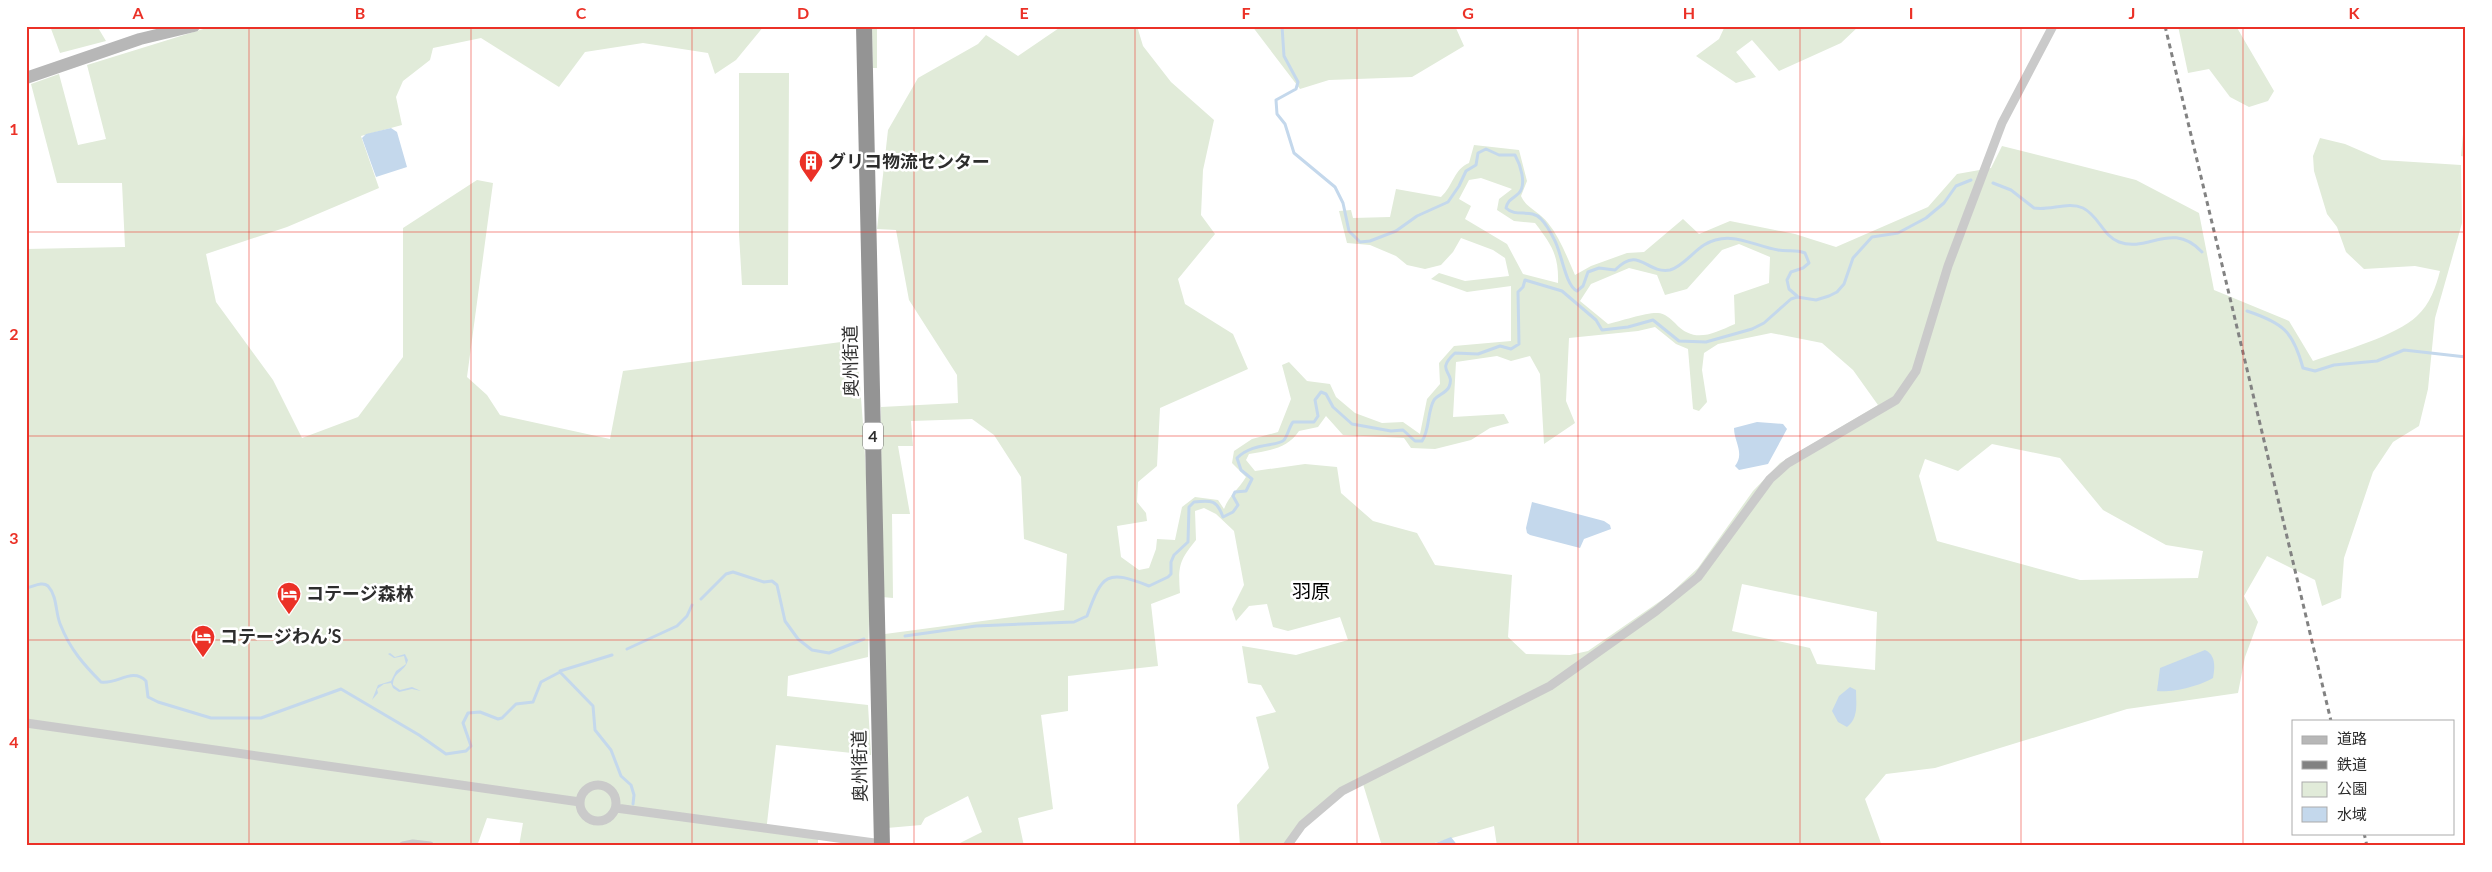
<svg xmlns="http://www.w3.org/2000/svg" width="2492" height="872" font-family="Lato,'Noto Sans JP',sans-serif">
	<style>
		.green { fill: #e1ebd9; fill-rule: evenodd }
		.water { fill: #c4d8ec }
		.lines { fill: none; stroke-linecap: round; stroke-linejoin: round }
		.stream { stroke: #c4d8ec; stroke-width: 3 }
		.street { stroke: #cacaca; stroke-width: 9 }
		.secondary { stroke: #b7b7b7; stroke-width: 12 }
		.highway { stroke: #949494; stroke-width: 16 }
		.rail { stroke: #828282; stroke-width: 3; stroke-dasharray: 5 4; stroke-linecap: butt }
		.grid { fill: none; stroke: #eb3127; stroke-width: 1; stroke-opacity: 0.55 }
		.labels { text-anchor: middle; stroke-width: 5; stroke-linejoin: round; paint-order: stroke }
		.shield { fill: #fff; stroke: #6c6c6c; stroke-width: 1 }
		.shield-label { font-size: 16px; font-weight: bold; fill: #2d2d2d }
		.poi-label { font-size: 18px; font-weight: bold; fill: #2d2d2d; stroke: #fff; text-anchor: start }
		.street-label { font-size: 18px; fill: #2d2d2d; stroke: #fff }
		.neighbourhood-label { font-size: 19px; fill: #000; stroke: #fff }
		.neatline { fill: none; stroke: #eb3127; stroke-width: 2 }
		.grid-label { font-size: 16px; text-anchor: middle; font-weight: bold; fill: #eb3127 }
	</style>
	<rect width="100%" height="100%" fill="#fff"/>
	<path class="green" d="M50 26H97L106 41 60 53Z
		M213 26H764L736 60 715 74 708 53 643 43 585 52 559 87 481 38 433 48 430 60 403 81 396 97 402 125 361 136 379 188 287 227 206 254 216 302 273 380 302 438 358 417 403 357V228L477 180 493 183 467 377 487 395 500 415 610 439 623 371 856 340C866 445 872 552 868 657L788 676 787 696 868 705 871 755 776 745 766 832 818 839V846H519L523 823 487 818 477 846H26V249L125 247 122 183H57L31 84 59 74 78 145 106 139 87 65Z
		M872 26H877V68H873Z
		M1062 26H1137L1143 46 1171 82 1214 120 1203 170 1201 215 1215 234 1178 279 1185 304 1233 334 1248 369 1160 408 1157 466 1138 482 1137 502 1146 513 1147 521 1117 526 1121 557 1139 570 1149 568 1156 549 1157 539 1175 540 1182 507 1195 497 1218 500 1224 509C1230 494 1238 490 1246 477L1232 463 1234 451 1252 439 1278 432 1291 399 1282 365 1289 362 1307 381 1330 384 1336 397 1355 413 1382 423 1403 422 1420 434 1427 399 1440 384 1439 363 1454 346 1511 341V286L1467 292 1431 279 1439 273 1465 281 1509 276 1505 258 1493 250 1461 238 1453 252 1441 265 1425 269 1407 265 1396 256 1370 245 1347 243 1339 211 1351 210 1353 218 1390 217 1396 189 1441 197C1453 186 1454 169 1469 163L1474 145 1519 150 1527 181 1521 196C1526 208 1540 212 1548 223 1560 238 1567 257 1575 275L1591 266 1627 253 1644 252 1683 219 1699 234 1730 221 1795 234 1836 247 1928 207 1957 174 1991 168 2002 146 2136 180 2199 213 2214 290 2289 321 2313 361C2342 351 2396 336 2417 316 2430 304 2436 287 2440 271L2415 266 2364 269 2346 252 2337 227 2327 214 2314 171 2313 156 2320 138 2345 144 2382 160 2461 165 2462 223 2435 318 2428 389 2419 426 2393 442 2373 472 2344 558 2341 598 2322 606 2315 580 2267 556 2244 596 2258 622 2245 657 2238 693 2127 709 1935 768 1886 774 1865 799 1882 846H1497L1494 826 1424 846H1382L1363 784 1341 789 1284 846H1240L1237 805 1269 768 1256 717 1276 712 1261 685 1248 683 1242 646 1296 655 1348 640 1340 617 1288 631 1273 627 1267 604 1249 606 1236 621 1232 609 1244 585 1234 531 1216 514 1204 508 1195 511 1196 540C1179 561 1178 566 1180 593L1151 604 1158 666 1068 676V711L1041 715 1053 809 1018 818 1024 846H954L982 832 968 796 925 818 921 825 887 828 885 634 1064 610 1067 554 1024 539 1021 477 994 435 972 419 911 421 913 446H898L910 514H892L893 598 882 597 881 407 958 403 957 375 909 300 896 230 877 229 888 130 918 78 978 44 986 35 1018 56ZM1481 178 1512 189 1499 199 1497 210 1514 221 1535 223C1551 244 1559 255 1558 283L1523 274 1507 244 1465 219 1471 206 1459 199 1469 180ZM1739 244 1770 257 1769 283 1734 295 1735 324C1712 334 1694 344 1675 323 1671 319 1664 313 1658 313 1648 312 1620 321 1608 324L1580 301 1591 284 1629 268 1657 275 1665 295 1687 289 1722 250ZM1655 327 1676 344 1688 349 1693 409 1699 411 1707 402 1702 370 1704 353 1718 344 1771 333 1822 343 1853 370 1878 405 1780 463 1753 491 1698 568 1669 595 1588 651 1570 655 1526 654 1508 637 1512 575 1435 565 1417 533 1373 521 1341 493 1337 467 1305 464 1255 471 1246 460 1249 454C1270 450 1287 449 1299 431L1318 427 1326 416 1343 435 1404 438 1411 448 1435 449 1471 440 1490 428 1509 423 1504 414 1453 417 1456 362 1497 356 1511 361 1530 356 1540 374 1544 444 1575 423 1566 401 1569 338 1638 331ZM1992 444 2060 458 2103 510 2166 545 2203 551 2198 578 2080 580 1937 541 1919 476 1925 459 1958 471ZM1742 584 1877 612 1875 670 1817 664 1810 648 1732 631Z
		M1252 26H1455L1464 46 1412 77 1329 80 1300 89Z
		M1725 26H1859L1841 43 1779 71 1752 40 1736 52 1756 77 1736 83 1696 56 1719 39Z
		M2178 26H2236L2274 91 2268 101 2249 107 2230 97 2209 69 2188 73Z
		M739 73H789L788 285H742L739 234Z
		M2466 101V157L2461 156Z"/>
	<path class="water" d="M391 128 397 132 407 167 376 177 362 138 366 134Z
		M1757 422 1783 424 1787 429 1768 464 1739 470 1735 466C1745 453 1734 442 1734 428Z
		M1532 502 1604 521 1610 525 1611 529 1584 539 1580 548 1530 535 1527 533 1526 528Z
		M2205 650C2216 655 2215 667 2213 678 2200 686 2172 693 2157 691L2160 668Z
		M390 653 395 657 405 654 408 660C405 672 393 672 393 685L400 690 412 687 421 691 412 689 399 692 393 688 391 683 384 684 377 689 378 693 372 700 378 685 391 681 396 671 406 664 404 656 394 658 388 654Z
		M1850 687 1856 690C1856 703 1859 718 1847 727L1838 722 1832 711 1839 696Z
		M1451 837 1458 846H1428Z"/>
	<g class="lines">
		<path class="stream" d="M1282 26 1284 56 1298 82 1296 89 1276 100 1277 114 1285 124 1294 153 1335 187 1343 203 1349 231 1360 242 1370 241 1396 231 1417 216 1448 202 1459 186 1466 171 1476 165 1478 153 1486 149 1499 155H1515C1520 164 1527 184 1519 193 1513 199 1508 199 1506 208 1516 218 1531 208 1541 219 1546 224 1551 233 1554 239 1562 253 1565 285 1577 291L1583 286 1588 272 1599 268 1615 270C1640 245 1645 274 1670 270 1682 267 1694 251 1704 245 1730 229 1753 246 1778 250 1788 252 1795 249 1805 253L1809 263 1803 268 1791 272 1787 280 1789 289 1797 296
			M1993 183 2011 190 2034 208C2050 211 2068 201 2083 208 2099 216 2103 236 2119 242 2148 253 2172 220 2202 252
			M2247 311C2283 323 2293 331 2303 368L2315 371 2334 365 2377 361 2404 350 2466 357
			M26 588C33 587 42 581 48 586 58 597 55 614 61 626 70 649 84 665 101 682 117 685 132 667 146 681L148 697 158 702 211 718H261L341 689 419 735 446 754 466 751 471 746 463 723 468 713 480 712 498 719 502 718 516 704 533 702 541 682 560 672 593 706 595 730 611 750 621 776 631 785 634 795 633 804
			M701 599 726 574 733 572 764 582 772 581 777 585 785 621 798 639 812 650 829 653 864 639
			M905 636 976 626 1074 622 1087 616C1102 574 1107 569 1149 586L1168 577 1171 574V562L1174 555 1188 542 1189 507 1194 502C1212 500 1217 500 1223 517L1233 512 1238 505 1233 496 1235 492 1246 491 1252 479 1241 470 1237 458C1253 442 1277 447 1284 440 1288 435 1289 427 1293 422H1314L1318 416 1315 400 1321 392 1326 394 1333 407 1352 424 1391 431 1403 430 1415 441H1422C1430 430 1427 412 1434 400 1438 395 1446 393 1449 387 1456 371 1434 372 1455 353L1478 354 1500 346 1511 349 1519 344 1518 292 1523 287 1525 280 1562 291 1596 320 1602 330 1628 327 1653 320 1679 341 1706 342 1752 329 1764 323 1791 299 1797 297 1816 300 1829 296 1837 292 1844 284 1853 258 1872 237 1898 233 1926 218 1944 203 1956 186 1971 180
			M627 649 677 626 687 616 692 605
			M560 671 612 655"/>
		<path class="street" d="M26 723 580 802
			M580 803a18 18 0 1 1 36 0a18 18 0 1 1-36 0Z
			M616 808 882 844
			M403 846 413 844 430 846
			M1287 846 1302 825 1342 791 1550 686 1656 611 1698 577 1770 479 1788 463 1896 400 1916 371 1948 266 2002 123 2053 26"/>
		<path class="secondary" d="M26 78 140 39 194 26"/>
		<path class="highway" d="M864 26 882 846"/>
		<path class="rail" d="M2165 26 2331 721
			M2364 833 2367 846"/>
	</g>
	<path class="grid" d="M249 26V846M471 26V846M692 26V846M914 26V846M1135 26V846M1357 26V846M1578 26V846M1800 26V846M2021 26V846M2243 26V846M26 232H2466M26 436H2466M26 640H2466"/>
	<defs>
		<symbol id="building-pin" viewBox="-11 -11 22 30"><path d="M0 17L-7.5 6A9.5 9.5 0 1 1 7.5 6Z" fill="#eb3127" stroke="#fff"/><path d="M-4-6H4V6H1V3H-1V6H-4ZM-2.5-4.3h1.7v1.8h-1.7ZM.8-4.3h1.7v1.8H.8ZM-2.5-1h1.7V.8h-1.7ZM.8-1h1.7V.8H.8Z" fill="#fff"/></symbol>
		<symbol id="hotel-pin" viewBox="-11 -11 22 30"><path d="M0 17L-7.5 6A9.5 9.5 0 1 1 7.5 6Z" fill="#eb3127" stroke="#fff"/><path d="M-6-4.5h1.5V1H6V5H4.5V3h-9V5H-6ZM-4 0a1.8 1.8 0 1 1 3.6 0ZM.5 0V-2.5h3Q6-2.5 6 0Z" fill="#fff"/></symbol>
	</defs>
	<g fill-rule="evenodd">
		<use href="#building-pin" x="797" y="148" width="28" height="38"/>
		<use href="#hotel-pin" x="275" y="580" width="28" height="38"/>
		<use href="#hotel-pin" x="189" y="623" width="28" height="38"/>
	</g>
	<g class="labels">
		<rect class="shield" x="863" y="422.5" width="20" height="27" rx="4"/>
		<g class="shield-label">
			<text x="873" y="442">4</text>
		</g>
		<g class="poi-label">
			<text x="828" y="168">グリコ物流センター</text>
			<text x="306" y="600">コテージ森林</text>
			<text x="220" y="643">コテージわん’S</text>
		</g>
		<g class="street-label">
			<text transform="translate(851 361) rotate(-91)" y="6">奥州街道</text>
			<text transform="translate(860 766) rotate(-91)" y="6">奥州街道</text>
		</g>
		<g class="neighbourhood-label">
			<text x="1311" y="598">羽原</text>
		</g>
	</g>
	<rect width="2492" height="872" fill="none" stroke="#ffffff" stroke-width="55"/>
	<rect x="2292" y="720" width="162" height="115" fill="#ffffff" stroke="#ababab"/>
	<rect x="2302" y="736" width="25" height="8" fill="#b7b7b7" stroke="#ababab"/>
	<text x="2337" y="744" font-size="15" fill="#2d2d2d">道路</text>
	<rect x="2302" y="761" width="25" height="8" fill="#828282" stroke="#ababab"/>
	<text x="2337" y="770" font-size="15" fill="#2d2d2d">鉄道</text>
	<rect x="2302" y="782" width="25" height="15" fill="#e1ebd9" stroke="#ababab"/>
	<text x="2337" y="794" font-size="15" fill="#2d2d2d">公園</text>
	<rect x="2302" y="807" width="25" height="15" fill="#c4d8ec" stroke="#ababab"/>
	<text x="2337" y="820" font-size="15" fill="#2d2d2d">水域</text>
	<rect x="28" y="28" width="2436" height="816" class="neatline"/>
	<g class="grid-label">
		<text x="138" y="19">A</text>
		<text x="360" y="19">B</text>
		<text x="581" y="19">C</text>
		<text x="803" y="19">D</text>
		<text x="1024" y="19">E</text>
		<text x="1246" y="19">F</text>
		<text x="1468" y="19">G</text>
		<text x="1689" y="19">H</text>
		<text x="1911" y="19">I</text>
		<text x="2132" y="19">J</text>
		<text x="2354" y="19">K</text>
		<text x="14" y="135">1</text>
		<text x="14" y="340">2</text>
		<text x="14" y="544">3</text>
		<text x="14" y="748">4</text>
	</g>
</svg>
